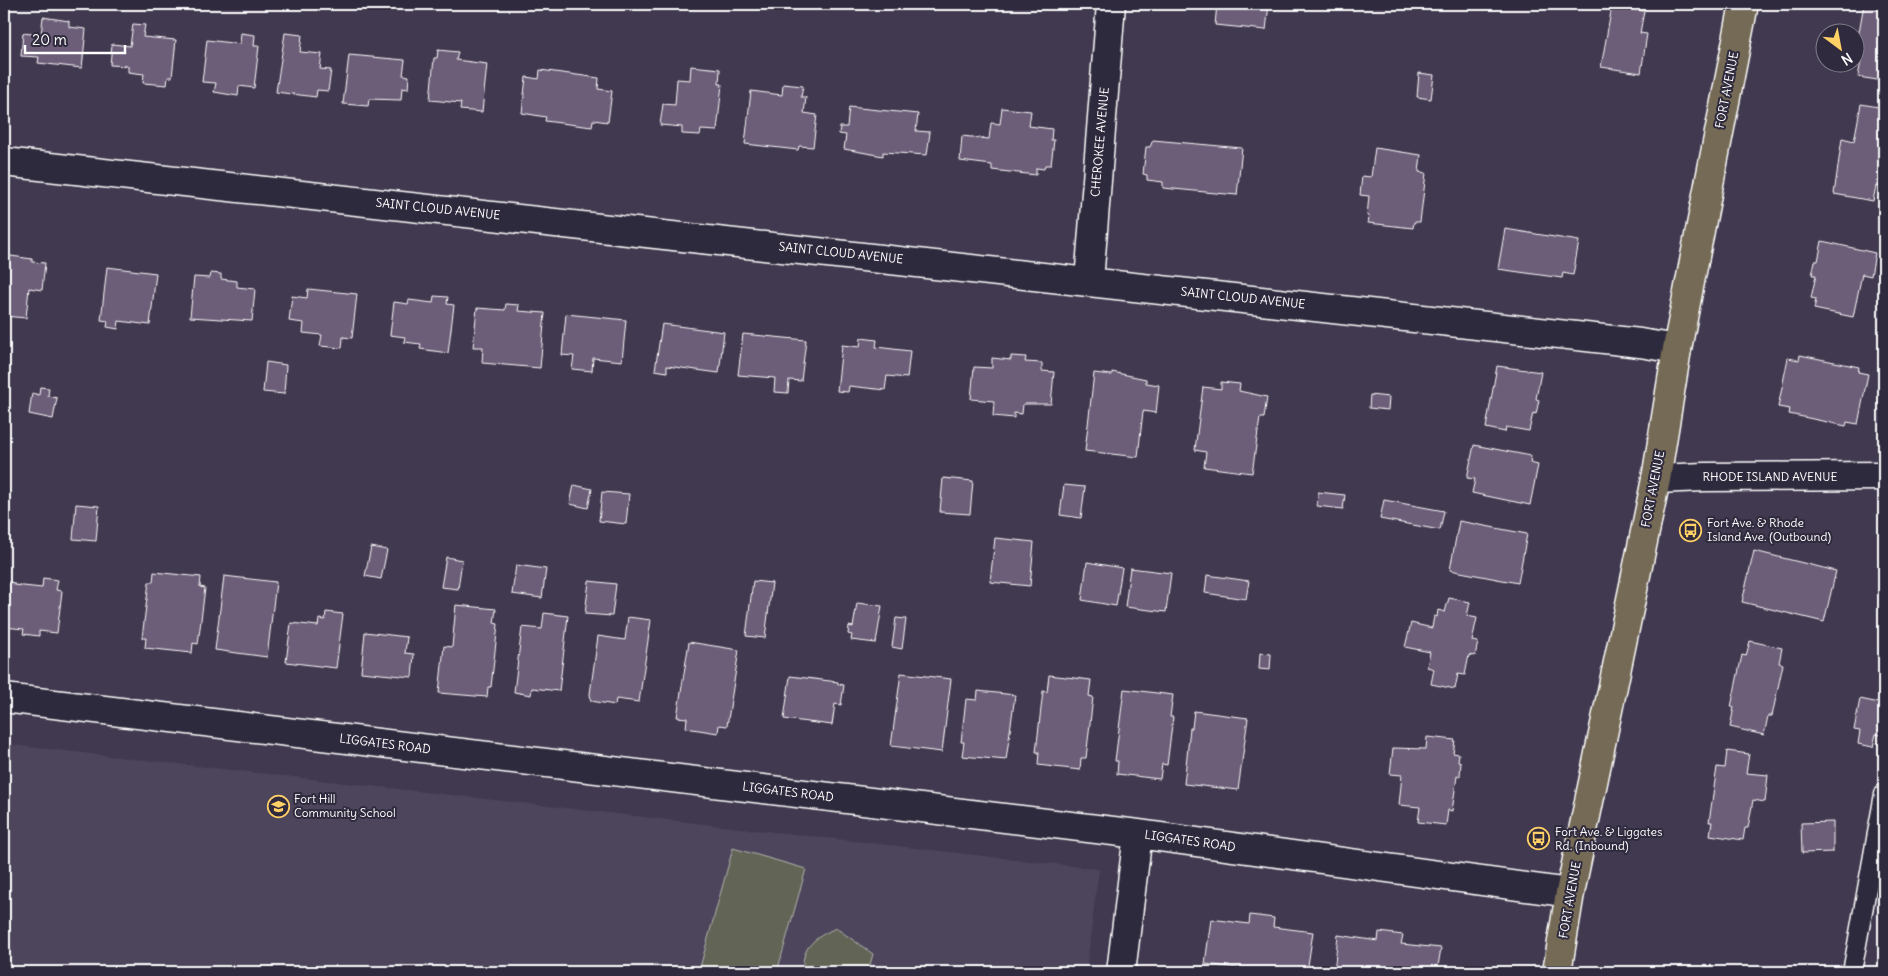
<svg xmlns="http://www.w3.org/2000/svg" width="1888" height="976" font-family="Delius,sans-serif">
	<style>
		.built { fill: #4e445b }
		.green { fill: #626557; stroke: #b0b2ab }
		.building { fill: #6c5d78; stroke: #fff }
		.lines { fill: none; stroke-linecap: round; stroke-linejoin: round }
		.service-casing { stroke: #fff; stroke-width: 21 }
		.minor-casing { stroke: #fff; stroke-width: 31 }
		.primary-casing { stroke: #fff; stroke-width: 31 }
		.service { stroke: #2f2a3d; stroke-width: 18 }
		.minor { stroke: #2f2a3d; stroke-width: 28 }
		.primary { stroke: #746b55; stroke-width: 28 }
		.labels { text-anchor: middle; stroke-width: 4; stroke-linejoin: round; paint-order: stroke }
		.street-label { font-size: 12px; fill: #fff; stroke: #2f2a3d }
		.poi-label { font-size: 12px; fill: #fff; stroke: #2f2a3d; text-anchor: start }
	</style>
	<rect width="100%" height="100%" fill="#41394f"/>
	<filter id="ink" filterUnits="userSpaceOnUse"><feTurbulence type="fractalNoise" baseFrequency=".02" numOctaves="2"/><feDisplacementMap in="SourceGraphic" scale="10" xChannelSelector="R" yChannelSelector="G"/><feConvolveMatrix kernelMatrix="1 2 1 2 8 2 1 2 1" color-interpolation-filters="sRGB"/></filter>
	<g filter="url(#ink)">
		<path class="built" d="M4 744 1099 869 1086 972H4Z"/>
		<path class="green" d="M733 848 806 869 777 972 699 971Z
			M836 928 873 954 868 972H803C801 947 814 938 836 928Z"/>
		<path class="building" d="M1015 4H1046V8Z
			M1217 4H1269L1266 30 1215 25Z
			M1864 4H1884V81L1858 77 1861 61 1856 60V49Z
			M1612 6 1644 11 1640 33 1647 34 1641 73 1601 67Z
			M43 17 69 21V27L86 29 82 68 38 63 39 57 21 56 23 33 41 35Z
			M133 24 145 25 143 37 176 40 172 77H168L167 85 143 83 144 74 128 72V66L110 65 112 44 130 46Z
			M241 33 255 35 254 46H259L254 88 239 86 238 96 214 92 216 83 202 82 207 40 240 44Z
			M285 33 302 35 300 52 322 54 320 69 331 70 328 91 317 90 316 97 276 92Z
			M438 50 458 52 456 60 487 64 482 112 460 110 461 103 430 100 434 58H437Z
			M349 55 405 60 403 75 409 76 408 89 402 88 401 100 369 99 368 106 343 104Z
			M691 66 720 69 719 84H722L717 131 701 130 700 135 682 134V127L660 125 663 104 675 105 677 79 690 80Z
			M540 70 599 78 598 89 612 91 608 122 593 120 592 127 545 121 546 117 522 113 526 77 539 79Z
			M1419 73 1434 75 1431 99 1417 97Z
			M783 84 803 86 801 97H806L804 113 817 115 813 147 799 146 798 150 745 144 751 91 782 95Z
			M1861 104 1884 108V187L1876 186 1873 201 1834 194 1842 138 1854 141Z
			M849 107 918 114 916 131 930 132 927 155 883 152V156L844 149 846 135 839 134 840 127H847Z
			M1002 108 1031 111 1029 126 1052 129 1051 140H1054L1051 165H1045L1044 169 1036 168V175L992 170V165L960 161 962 136 989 139 991 123 1000 124Z
			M1153 140 1242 148 1237 195 1163 188V182L1147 180V175L1143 174 1146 147H1150Z
			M1375 148 1421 155 1419 172 1426 173 1420 222H1414L1413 228 1368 223 1369 216H1367L1369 196 1360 195 1362 176 1371 177Z
			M1505 229 1579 241 1573 275 1563 273 1562 278 1498 269Z
			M1822 241 1875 253 1871 276 1862 274 1853 317 1814 309 1816 299 1811 298 1816 275H1812L1815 261H1818Z
			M4 255 32 259V262L45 263 42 290 29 288 26 318 4 316Z
			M107 267 156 273 150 325 119 321 118 329 107 327 108 321 101 320Z
			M211 273 221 274V279L237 281V287L255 289 252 321 190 317 194 277 210 278Z
			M308 289 357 294 352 338 343 337 342 348 320 346 322 335 303 333 304 323 289 321 292 296 307 298Z
			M434 296 448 297 447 304 454 305 448 353 420 349 421 344 404 342 405 337 390 335 394 302 408 304 409 300 433 303Z
			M506 304 519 305 518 311 545 313 540 368 482 363 483 347H473L477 308 505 310Z
			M566 314 626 320 622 361 593 358 592 371 572 369 574 356 562 355Z
			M662 324 724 332 719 373 667 366V372L655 370Z
			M743 334 806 340 801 381 789 380 788 393 774 392 775 378 738 375Z
			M861 338 877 340 876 347 910 351 907 378 887 376 885 390 849 386 848 392 837 391 842 345 860 347Z
			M1800 355 1859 367 1858 372 1868 374 1858 424 1847 422 1846 426 1789 414 1790 409 1778 407 1788 358 1799 360Z
			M1011 356 1026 357 1025 362 1042 363V371L1054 372 1051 404H1023L1022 414 1014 413V418L993 416 994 401 971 399 974 367 992 368V358L1011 360Z
			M266 362 286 365 284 394 263 392Z
			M1497 366 1541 372 1536 399 1539 400 1536 414 1533 413 1529 431 1506 427 1505 432 1486 428Z
			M1112 372 1146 379V383L1159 385 1156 413 1143 411 1138 457 1085 451 1094 373 1112 375Z
			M1221 382 1240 384 1239 391 1267 397 1264 418H1260L1252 473 1204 467 1206 452 1195 450 1203 387 1221 389Z
			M40 387 49 388 48 396 57 398 53 419 29 414 32 393 39 395Z
			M1370 395 1389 397 1388 410 1369 408Z
			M1474 445 1531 456 1530 463 1538 465 1530 505 1472 493 1475 479 1467 478Z
			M943 478 973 481 970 514 940 512Z
			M574 485 592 489 588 508 570 504Z
			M1064 485 1085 487 1081 518 1060 515Z
			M602 492 629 494 626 524 599 521Z
			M1318 492 1345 495 1343 509 1317 506Z
			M1384 500 1444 511 1440 530 1380 519Z
			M76 504 99 506 96 541 73 539Z
			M1459 521 1527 534 1518 583 1450 570Z
			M995 538 1034 542 1030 586 990 582Z
			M371 547 387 550 381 579 365 576Z
			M1754 551 1836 571 1824 622 1742 602Z
			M446 557 462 560 458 589 441 587Z
			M1087 562 1122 568 1116 606 1082 600Z
			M516 565 546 569 542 598 512 594Z
			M1130 568 1171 573 1166 612 1125 607Z
			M154 572 201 577 200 587 205 588 198 644 193 643 192 653 145 648 146 638H142L149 582H153Z
			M1207 575 1249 581 1246 599 1205 593Z
			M224 576 276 582 267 657 215 650Z
			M43 578 58 580 56 590 62 591 57 633 39 631V636L23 634 24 629 4 627V581L14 583V585L42 588Z
			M589 581 616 584 612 616 585 614Z
			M753 581 772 583 765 638 746 636Z
			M1449 598 1470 602 1467 616 1477 618 1472 641 1478 642 1475 656 1469 655 1465 675 1458 674 1455 689 1431 684 1434 669 1427 667 1430 652 1405 647 1411 623 1432 628 1434 616 1437 617 1438 610 1445 612Z
			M857 603 882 606 876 643 851 640 852 635 848 634 849 626 853 627Z
			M456 605 496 609 494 623 498 624 491 687H488L487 697 439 693 444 646 452 647Z
			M326 612 343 614 336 668 286 662 291 623 318 626 319 619 325 620Z
			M544 613 568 616 559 691 532 688 531 695 514 692 522 627 542 629Z
			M628 617 651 620 639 702 616 699 615 705 591 701 590 694 598 636 625 640Z
			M896 618 906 619 902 649 892 647Z
			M365 632 407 637 405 653 414 654 412 677 361 672Z
			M1750 641 1782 648 1779 663 1783 664 1772 716H1768L1764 735 1730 727 1734 707H1731L1742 655 1746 656Z
			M689 642 739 650 727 726 719 725 718 733 686 728 687 718 677 717Z
			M1260 653 1271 654 1270 670 1259 669Z
			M901 673 951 679 942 752 891 746Z
			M1049 675 1091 680 1089 696 1093 697 1086 758H1081L1080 770 1038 765 1039 752H1036L1043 691 1047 692Z
			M790 676 838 682V684L844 685 841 705 835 704 832 725 784 719Z
			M1124 689 1173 695 1170 717H1173L1167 765 1162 764 1160 779 1117 774 1118 761H1115Z
			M978 691 1015 695 1006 760 962 756 964 742H961L966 699 977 700Z
			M1860 699 1884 704V736L1876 734 1873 747 1858 744 1860 731 1854 730Z
			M1194 711 1248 718 1238 790 1184 784 1190 728H1192Z
			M1427 737 1455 740 1453 753 1459 754 1458 761 1461 762 1460 776H1457L1452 811 1448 810 1446 825 1418 822 1420 807 1399 805 1402 775 1390 774 1393 748 1426 749Z
			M1727 751 1749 754 1746 773 1768 775 1765 802 1753 800 1748 828H1745L1743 840 1710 835 1712 822H1709L1717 767 1725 768Z
			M1833 822V852L1802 853 1801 823Z
			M1250 915 1274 918 1273 927 1313 932 1307 972H1271L1205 964 1211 919 1249 924Z
			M1379 932 1403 935 1401 944 1441 948 1437 972H1334L1338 935 1378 941Z"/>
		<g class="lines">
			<defs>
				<path id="service" d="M1852 972 1884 794"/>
				<path id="minor" d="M4 162 1640 343 1677 349
					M1089 281 1111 4
					M1656 479 1705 477 1884 476
					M4 698 1138 834 1570 893
					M1121 972 1138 834"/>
				<path id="primary" d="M1557 972 1570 893 1656 479 1677 349 1744 4"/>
			</defs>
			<use href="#service" class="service-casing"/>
			<use href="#minor" class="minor-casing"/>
			<use href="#primary" class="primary-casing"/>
			<use href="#service" class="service"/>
			<use href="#minor" class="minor"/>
			<use href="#primary" class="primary"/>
		</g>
	</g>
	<defs>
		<symbol id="bus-ring" viewBox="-11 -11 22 22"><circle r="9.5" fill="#2f2a3d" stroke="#ffd166" stroke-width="1.5"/><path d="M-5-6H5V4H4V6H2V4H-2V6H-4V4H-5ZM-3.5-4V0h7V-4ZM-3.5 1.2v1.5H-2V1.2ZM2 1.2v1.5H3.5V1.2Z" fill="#ffd166"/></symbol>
		<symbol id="school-ring" viewBox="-11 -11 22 22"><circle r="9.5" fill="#2f2a3d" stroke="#ffd166" stroke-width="1.5"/><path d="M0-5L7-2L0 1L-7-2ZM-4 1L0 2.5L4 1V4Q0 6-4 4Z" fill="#ffd166"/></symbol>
	</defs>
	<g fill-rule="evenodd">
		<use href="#bus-ring" x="1678" y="518" width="25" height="25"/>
		<use href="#school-ring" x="266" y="794" width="25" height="25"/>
		<use href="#bus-ring" x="1526" y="826" width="25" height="25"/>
	</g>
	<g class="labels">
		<g class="street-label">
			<text transform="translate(1727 90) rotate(-79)" y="4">FORT AVENUE</text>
			<text transform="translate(1100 142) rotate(-85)" y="4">CHEROKEE AVENUE</text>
			<text transform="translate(438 209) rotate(6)" y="4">SAINT CLOUD AVENUE</text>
			<text transform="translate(841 253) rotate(6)" y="4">SAINT CLOUD AVENUE</text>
			<text transform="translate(1243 298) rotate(6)" y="4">SAINT CLOUD AVENUE</text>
			<text x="1770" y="481">RHODE ISLAND AVENUE</text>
			<text transform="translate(1653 489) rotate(-79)" y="4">FORT AVENUE</text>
			<text transform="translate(385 744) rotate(7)" y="4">LIGGATES ROAD</text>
			<text transform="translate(788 792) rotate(7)" y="4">LIGGATES ROAD</text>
			<text transform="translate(1190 841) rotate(8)" y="4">LIGGATES ROAD</text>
			<text transform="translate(1570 900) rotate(-80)" y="4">FORT AVENUE</text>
		</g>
		<g class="poi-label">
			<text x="1707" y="527">Fort Ave. &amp; Rhode<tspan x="1707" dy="14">Island Ave. (Outbound)</tspan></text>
			<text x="294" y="803">Fort Hill<tspan x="294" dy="14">Community School</tspan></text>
			<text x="1555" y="836">Fort Ave. &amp; Liggates<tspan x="1555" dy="14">Rd. (Inbound)</tspan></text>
		</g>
	</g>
	<rect width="1888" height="976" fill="none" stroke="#2f2a3d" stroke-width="20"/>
	<rect x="10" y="10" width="1868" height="956" fill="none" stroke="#fff" stroke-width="2" filter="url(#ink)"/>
	<g transform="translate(1840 48) rotate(148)"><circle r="24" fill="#2f2a3d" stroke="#827f8b"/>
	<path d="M0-4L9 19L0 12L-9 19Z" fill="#ffd166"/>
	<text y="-8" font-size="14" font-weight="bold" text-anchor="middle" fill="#ffffff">N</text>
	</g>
	<path d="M25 45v8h100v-8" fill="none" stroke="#ffffff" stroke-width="2.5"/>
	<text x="32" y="45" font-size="15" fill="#ffffff" stroke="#2f2a3d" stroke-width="4" paint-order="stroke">20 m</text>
</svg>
